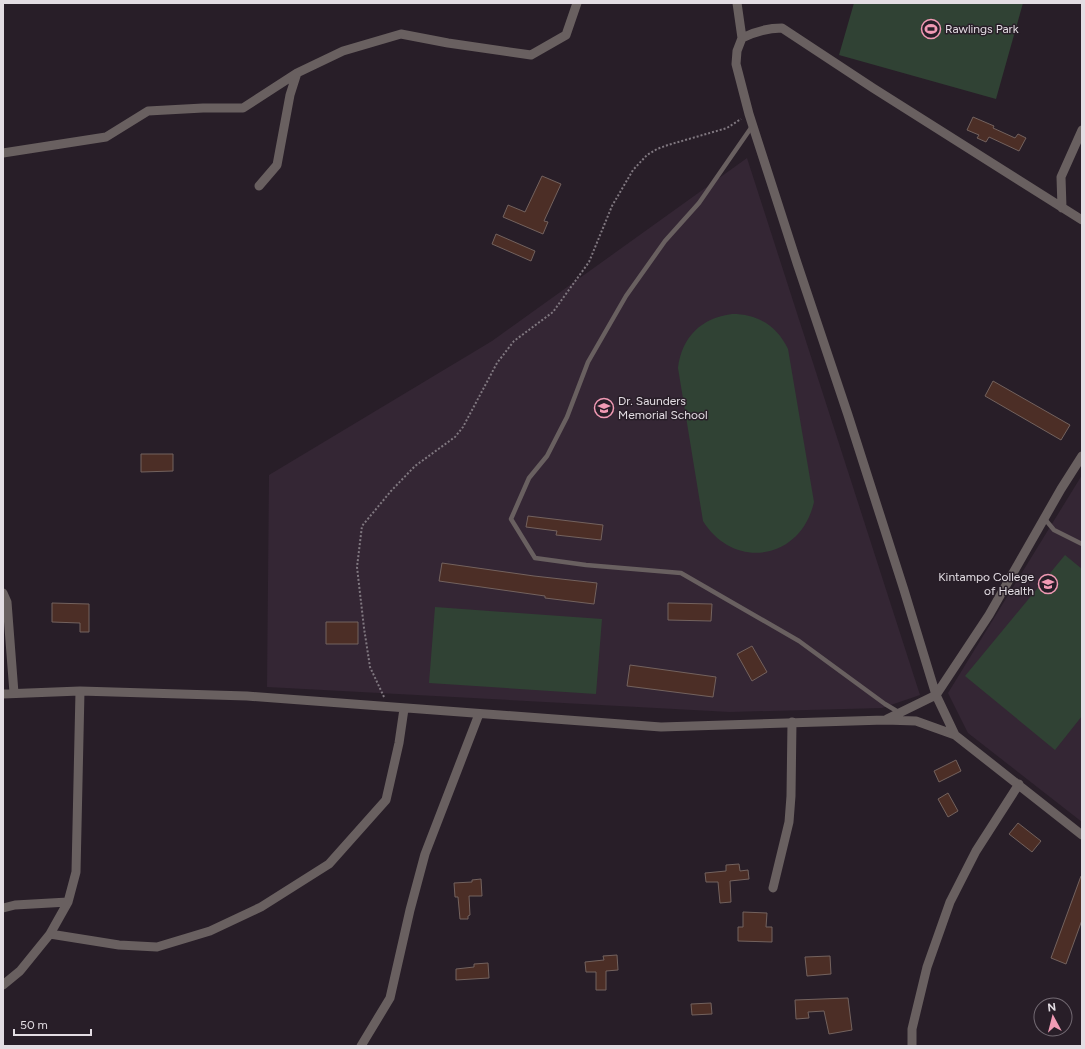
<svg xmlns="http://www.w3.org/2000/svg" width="1085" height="1049" font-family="Figtree,sans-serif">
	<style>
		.built { fill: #342634 }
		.green { fill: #304234 }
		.building { fill: #4c2e26; stroke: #73625e }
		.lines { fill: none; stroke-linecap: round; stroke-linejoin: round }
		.path { stroke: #807880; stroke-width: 2; stroke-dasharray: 2 2; stroke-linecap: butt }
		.service { stroke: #696060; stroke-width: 4.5 }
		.minor { stroke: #696060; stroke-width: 9 }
		.labels { text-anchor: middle; stroke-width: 3; stroke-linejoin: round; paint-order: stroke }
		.poi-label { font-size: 12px; fill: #e3dde3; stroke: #281e28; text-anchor: start }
	</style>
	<rect width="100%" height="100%" fill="#281e28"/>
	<path class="built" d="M747 158 920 695 882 708 730 712 267 687 269 475 492 341Z
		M1082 475V822L968 733 948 693Z"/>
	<path class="green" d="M854 3H1023L996 99 839 55Z
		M732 314C758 314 777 326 788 349L814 502C801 560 734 571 703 521L678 368C682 337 701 318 732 314Z
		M1065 555 1082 569V716L1055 750 965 676Z
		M435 607 602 619 596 694 429 683Z"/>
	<path class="building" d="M973 117 994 126 993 128 1015 138 1018 134 1026 138 1019 151 989 137 986 142 977 138 979 135 967 130Z
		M542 176 561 184 544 221 548 222 543 234 503 217 508 205 525 212Z
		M496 234 535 251 531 261 492 244Z
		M993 381 1070 425 1061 440 985 396Z
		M141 454H173V471L141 472Z
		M528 516 603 525 601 540 556 535 557 531 526 527Z
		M442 563 534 576 597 583 594 604 545 598V596L439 581Z
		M52 603 89 604V632H80V623L52 622Z
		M668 603 712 604 711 621 668 620Z
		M326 622H358V644H326Z
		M752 646 767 672 752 681 737 654Z
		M630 665 716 677 713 697 627 686Z
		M956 760 961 771 939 782 934 771Z
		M948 793 958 811 948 817 938 799Z
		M1018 823 1041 841 1032 852 1009 834Z
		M739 864 740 871 748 870 749 879 730 881 731 902 720 903 718 882H706L705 873 726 871V865Z
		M1081 876H1082V920L1066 964 1051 958Z
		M481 879 482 896H469L470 915 468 916V919H460L458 897H455L454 883 472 882V880Z
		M743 912 767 913 766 927H772V942L738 941V927H743Z
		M617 955 618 970 606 971V990H596V972H586L585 962 604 960 603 956Z
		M830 956 831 974 807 976 805 957Z
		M488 963 489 978 456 980V969L474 967V964Z
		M848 998 852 1030 829 1034 824 1011 808 1012 809 1018 796 1019 795 1000Z
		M711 1003 712 1014 692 1015 691 1004Z"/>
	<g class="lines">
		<path class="path" d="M384 697 370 667 364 628 357 567 362 526 391 491 415 466 455 437 463 427 497 363 514 341 553 312 589 262 612 206 633 170 647 155 657 149 668 145 727 128 741 119"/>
		<path class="service" d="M753 125 699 203 665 241 626 296 588 362 567 417 547 456 529 478 511 519 535 558 586 565 681 573 799 641 885 704 900 713
			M1044 518 1054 530 1082 544"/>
		<path class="minor" d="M737 3 742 38C756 31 767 28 782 28L873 88 1082 220
			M742 38 737 51 736 64 749 114 797 263 848 415 904 590 936 695 955 735
			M3 153 106 137 148 111 203 108H243L297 73 343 51 401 34 448 43 531 55 566 35 577 3
			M259 186 277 165 290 95 297 73
			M1062 208 1061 177 1082 130
			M3 593 7 602 14 693
			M3 694 80 691 247 696 661 727 885 720 916 721 955 735 1082 835
			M887 719 936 695 989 615 1061 489 1082 456
			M773 888 789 822 791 796 792 722
			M3 908 15 905 68 902
			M50 934 119 945 157 947 210 931 261 907 329 864 386 800 399 743 404 709
			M3 985 20 971 50 934 68 902 76 872 80 691
			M361 1046 390 998 410 910 425 854 479 714
			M912 1046V1029L927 967 950 902 976 851 1019 784"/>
	</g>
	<defs>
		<symbol id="stadium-ring" viewBox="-11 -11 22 22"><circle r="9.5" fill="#281e28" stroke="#f19ab4" stroke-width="1.5"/><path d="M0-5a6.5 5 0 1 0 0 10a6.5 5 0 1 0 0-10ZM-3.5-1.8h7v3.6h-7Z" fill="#f19ab4"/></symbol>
		<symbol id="school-ring" viewBox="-11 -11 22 22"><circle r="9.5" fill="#281e28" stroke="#f19ab4" stroke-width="1.5"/><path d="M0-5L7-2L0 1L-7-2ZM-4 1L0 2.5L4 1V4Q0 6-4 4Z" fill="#f19ab4"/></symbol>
	</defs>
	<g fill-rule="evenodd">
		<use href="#stadium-ring" x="920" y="18" width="22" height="22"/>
		<use href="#school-ring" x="593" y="397" width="22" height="22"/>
		<use href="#school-ring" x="1037" y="573" width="22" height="22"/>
	</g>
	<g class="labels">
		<g class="poi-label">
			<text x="945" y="33">Rawlings Park</text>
			<text x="618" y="405">Dr. Saunders<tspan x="618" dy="14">Memorial School</tspan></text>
			<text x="1034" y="581" text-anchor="end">Kintampo College<tspan x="1034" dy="14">of Health</tspan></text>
		</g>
	</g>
	<rect width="1085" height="1049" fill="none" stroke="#e3dde3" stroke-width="8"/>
	<g transform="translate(1053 1017) rotate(353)"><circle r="19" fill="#281e28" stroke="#736a73"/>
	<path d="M0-3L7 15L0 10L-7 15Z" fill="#f19ab4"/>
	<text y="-6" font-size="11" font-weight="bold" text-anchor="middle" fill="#e3dde3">N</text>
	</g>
	<path d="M14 1029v6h77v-6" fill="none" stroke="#e3dde3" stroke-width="2"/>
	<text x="20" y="1029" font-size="12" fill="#e3dde3" stroke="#281e28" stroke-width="3" paint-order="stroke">50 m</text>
</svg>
